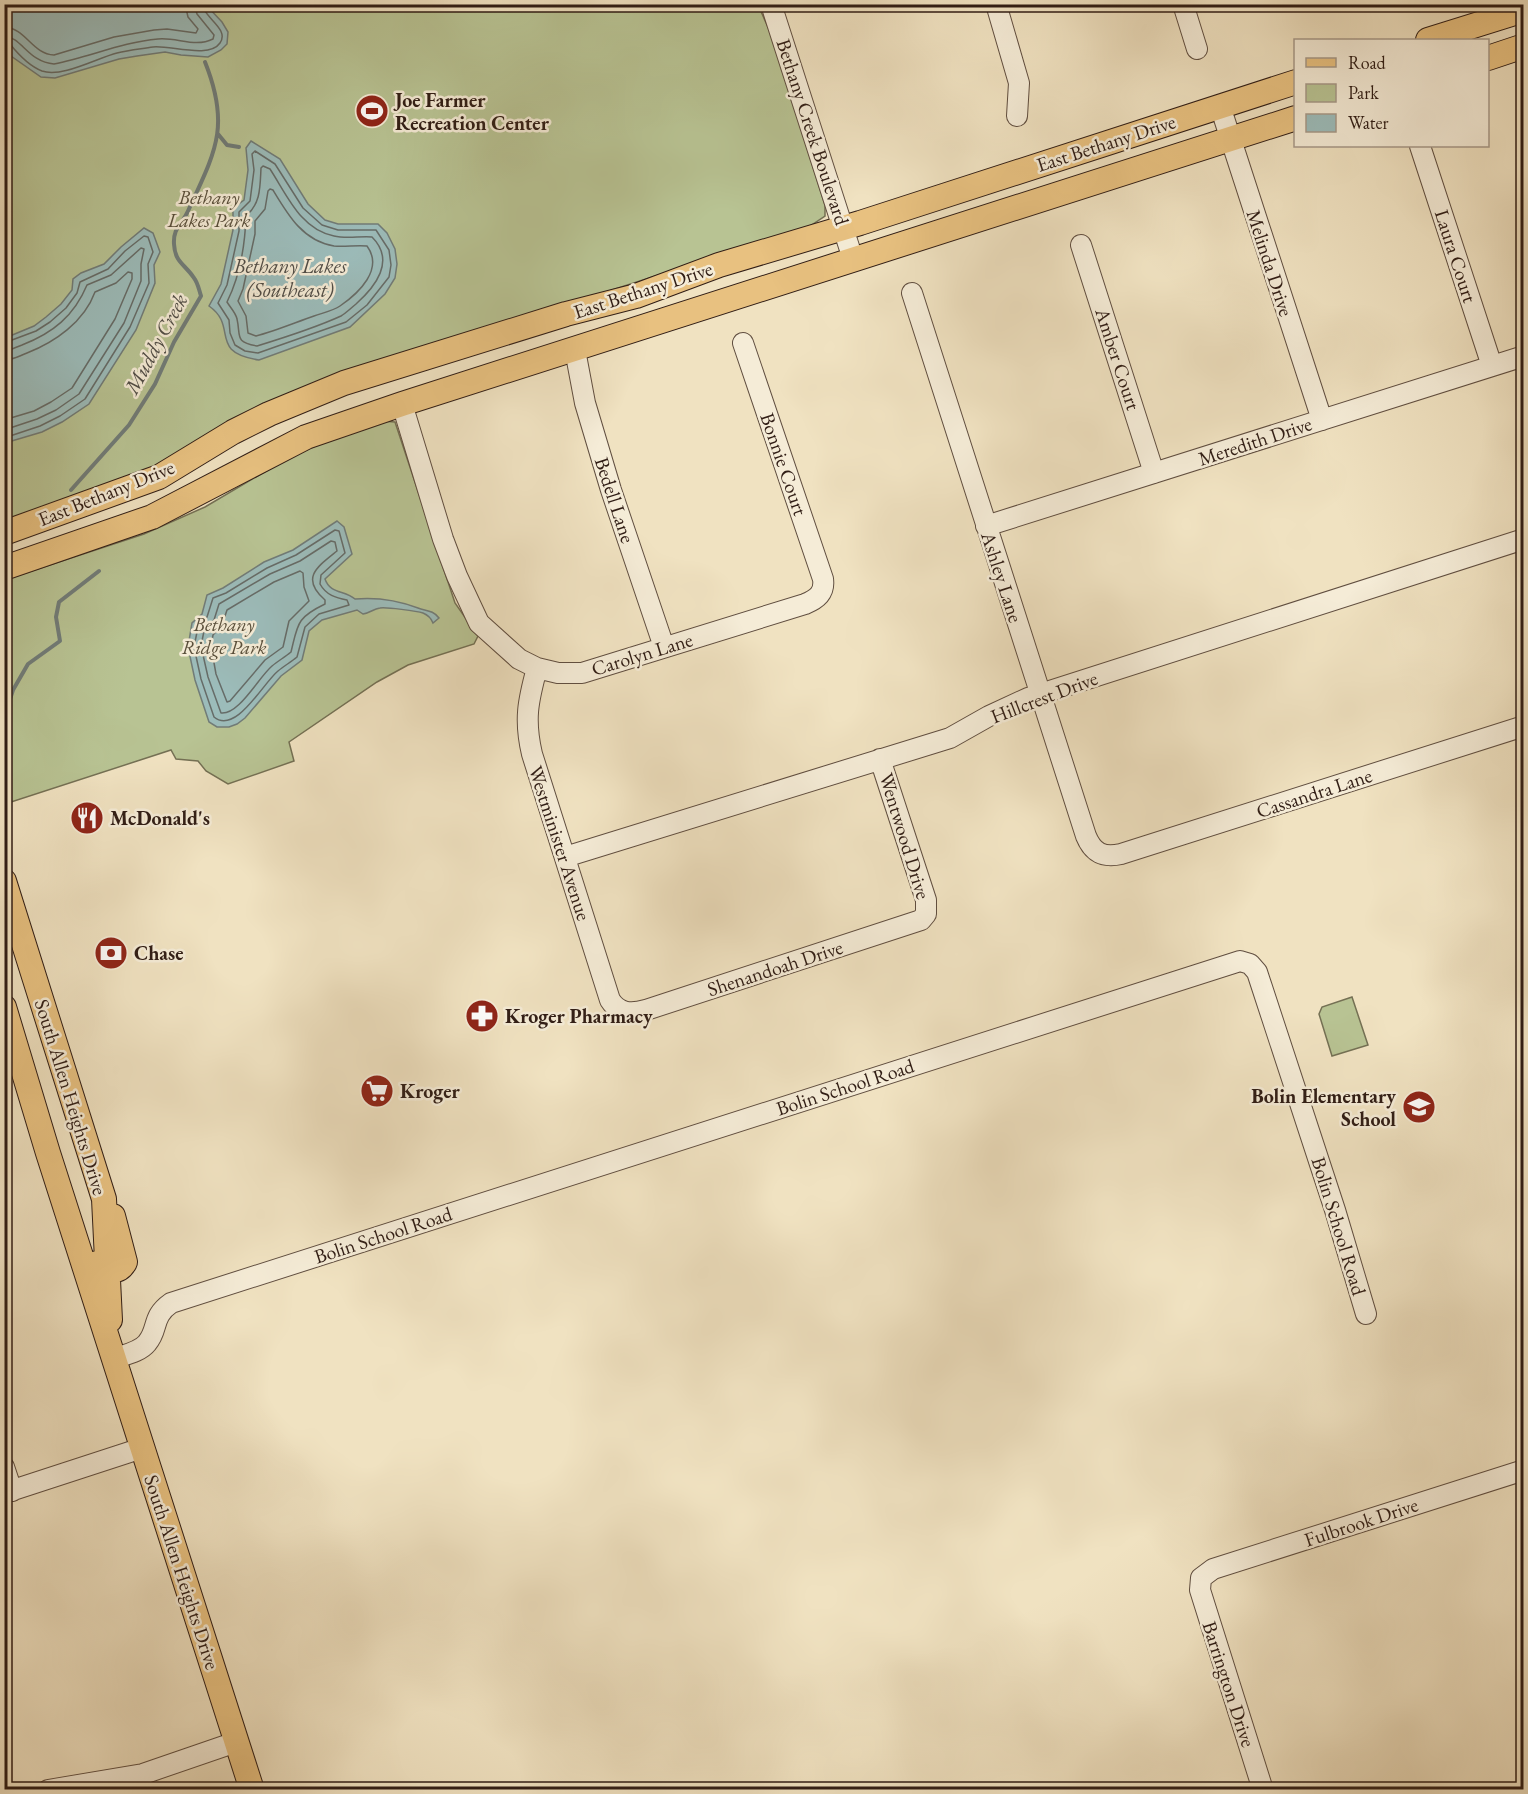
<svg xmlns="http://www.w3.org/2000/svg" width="1528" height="1794" font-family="'EB Garamond',serif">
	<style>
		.green { fill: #b8c393; stroke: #747054; stroke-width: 1.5 }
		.water { fill: #9cbcba; stroke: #717c78; stroke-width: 1.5 }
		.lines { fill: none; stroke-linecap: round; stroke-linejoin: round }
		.shore { stroke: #666c68; stroke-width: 1.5 }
		.stream { stroke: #717c78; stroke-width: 4 }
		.minor-casing { stroke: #604e40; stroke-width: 22 }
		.major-casing { stroke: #301d15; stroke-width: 26 }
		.minor { stroke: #f5ecd7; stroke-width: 20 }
		.major { stroke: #e8c180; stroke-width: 24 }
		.labels { text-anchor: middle; stroke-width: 5; stroke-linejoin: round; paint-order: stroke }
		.poi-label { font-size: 20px; font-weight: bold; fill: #301d15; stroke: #f5ecd7; text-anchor: start }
		.street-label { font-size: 20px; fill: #301d15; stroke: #f5ecd7 }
		.park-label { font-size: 20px; font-style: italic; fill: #594f3b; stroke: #f5ecd7 }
		.water-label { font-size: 21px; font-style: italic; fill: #504d47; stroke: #f5ecd7 }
	</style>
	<rect width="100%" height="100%" fill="#f0e2c1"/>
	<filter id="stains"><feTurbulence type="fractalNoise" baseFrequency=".00333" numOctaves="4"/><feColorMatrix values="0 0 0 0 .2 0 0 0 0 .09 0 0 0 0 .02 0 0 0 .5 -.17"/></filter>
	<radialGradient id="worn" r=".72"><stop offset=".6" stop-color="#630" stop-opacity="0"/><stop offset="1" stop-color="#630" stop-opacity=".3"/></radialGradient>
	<path class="green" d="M4 5H758L772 36 825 205V216L810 226 315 386 140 475 5 523Z
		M382 421 395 422 455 603 478 636 474 644 408 665 377 682 289 742 294 761 228 784 206 771 198 761 176 759 171 750 5 804 4 580 144 534 205 507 288 458 336 437Z
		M1352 997 1368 1045 1332 1056 1319 1014 1322 1007Z"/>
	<path class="water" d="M4 5H206L222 22 228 32 227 44 221 50 208 57 181 55 165 52 137 56 119 59 55 78 41 77 11 56 5 45Z
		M251 141 280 159 308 204 325 220 338 224H378L387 233 395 249 397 264 395 278 385 294 350 327 259 360C207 352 239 327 209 306L221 284 233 230V208L244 200 248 170 246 148Z
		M144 228 153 233 160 252 154 265 155 283 136 330 89 404 62 422 42 432 5 443V338L34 326 46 317 61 304 72 290 73 279 81 273 104 264 121 247Z
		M337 521 344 527 352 554 325 579C330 594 345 590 355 599 378 597 397 600 418 608 426 611 433 610 439 618L433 623C431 618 428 615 423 613 417 611 386 607 380 608 373 609 370 613 363 614L357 610 322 620 309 631 302 660 281 676 245 718 237 724 229 727H217L209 722 195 680 188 647 192 623 202 614 207 595 223 588 264 562 293 550Z"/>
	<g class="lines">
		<path class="shore" d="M4 27C26 28 32 54 54 55L114 37 154 30 167 29 196 33 198 29 188 17 185 4
			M4 36C22 37 28 62 54 64 90 57 122 42 158 39 177 37 195 48 213 39L214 35 197 14 194 4
			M4 43 10 44C18 54 29 66 42 71 62 78 97 58 117 53 129 50 141 49 153 47 170 45 209 59 220 43 230 29 203 17 202 4
			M255 151 275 164 303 208 322 225 338 230H376L389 250 391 265 389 277 367 305 346 322 258 353 245 351 235 345 230 333 229 320 218 303 227 285 239 231V212L250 201 254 170 252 154Z
			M263 166 270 169C287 195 301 230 334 236 346 239 360 236 372 237 396 261 375 287 356 304 351 308 346 313 341 316 317 327 283 338 257 346 234 342 241 336 237 319 236 313 230 307 227 302 240 276 245 245 246 216 261 203 260 187 261 168Z
			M270 189 273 190C288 215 303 241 334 246 345 247 356 245 367 246 384 269 359 293 340 306 333 311 322 313 314 316 294 323 275 331 256 336L248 333 246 316 238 301 243 289 255 234V221L265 209 268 191Z
			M4 343 36 331 50 322 66 308 77 293 80 282 108 269 125 251 144 236 148 237 153 252 148 264 149 283 130 327 85 399 60 416 40 426 4 438
			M4 351C11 350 16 347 22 345 53 333 74 316 87 285L111 275 141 248 144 249 141 264V281L124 323 79 394 56 410 37 419 4 430
			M4 360C13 360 19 356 27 353 55 342 84 322 95 292L116 283 128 272 132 273V279L115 319 72 388 51 402 34 411 4 420
			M335 530 339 531 345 553 321 575 320 584C326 595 336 598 347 600L349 605 319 614 305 627 297 657C291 662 284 666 278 671 263 683 236 735 214 717L201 679 194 647 198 627 207 617 213 598 226 593 267 568 296 555Z
			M331 541 335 542 337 551C317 567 300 578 325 600V604C296 618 298 624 291 652 285 657 278 661 272 666 258 678 239 715 221 713L208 677 201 646 204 631 214 620 219 604 270 574 300 561Z
			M300 571 303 573 304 587 309 601 289 621 283 647 265 660 230 701 227 702 216 674 211 646 213 635 222 625 227 610 274 582Z"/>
		<path class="stream" d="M218 134 227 145 239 147
			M71 490 129 425 155 384 174 342 201 296C199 290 198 283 194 278 185 264 175 263 174 244 173 227 182 225 188 211 215 152 231 127 205 62
			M4 717 13 690 28 664 60 641 56 617 59 602 99 571"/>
		<defs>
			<path id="minor" d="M771 4 853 259
				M996 4 1019 83 1017 116
				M1183 4 1197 49
				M1220 106 1322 420
				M1420 146 1492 366
				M1081 245 1154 473
				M912 293 1086 836C1093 853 1103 858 1121 854L1524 726
				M575 350 585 403 611 490 664 647
				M402 404 443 539 457 576 479 623 519 659 537 668 558 673H582L805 604C817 599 825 593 823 579L743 343
				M986 526 1524 356
				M537 668C528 701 524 720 532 754L610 1000C619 1014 631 1014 646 1010L921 920 926 914V900L880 759
				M565 857 950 738 989 716 1028 698 1524 539
				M113 1359C124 1355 140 1352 147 1343 159 1329 151 1317 171 1303L1240 961 1250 964 1257 972 1335 1210 1366 1314
				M4 1467 12 1491
				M4 1493 142 1448
				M48 1790 143 1774 236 1742
				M1263 1790 1200 1590 1201 1578 1213 1569 1524 1470"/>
			<path id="major" d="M1428 40 1524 10
				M1488 58 1524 46
				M4 533 159 477 233 432 269 414 344 383 566 314 636 296 719 265 860 223 1296 82
				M4 568 152 517 306 437 402 404 1296 118
				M4 881 104 1199 110 1320
				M4 1007 48 1153 252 1790
				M97 1263C107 1270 118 1275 125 1262L113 1216"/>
		</defs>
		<use href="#minor" class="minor-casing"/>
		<use href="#major" class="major-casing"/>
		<use href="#minor" class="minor"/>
		<use href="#major" class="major"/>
	</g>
	<defs>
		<symbol id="stadium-disc" viewBox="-11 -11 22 22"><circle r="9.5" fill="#8f2418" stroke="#f5ecd7"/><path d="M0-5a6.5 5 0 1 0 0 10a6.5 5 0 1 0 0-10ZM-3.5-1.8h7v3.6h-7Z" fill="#fff"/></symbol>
		<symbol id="restaurant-disc" viewBox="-11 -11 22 22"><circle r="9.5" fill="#8f2418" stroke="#f5ecd7"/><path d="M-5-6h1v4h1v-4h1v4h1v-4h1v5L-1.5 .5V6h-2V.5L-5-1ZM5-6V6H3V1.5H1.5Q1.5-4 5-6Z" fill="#fff"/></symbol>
		<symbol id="bank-disc" viewBox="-11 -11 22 22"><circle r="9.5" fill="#8f2418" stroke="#f5ecd7"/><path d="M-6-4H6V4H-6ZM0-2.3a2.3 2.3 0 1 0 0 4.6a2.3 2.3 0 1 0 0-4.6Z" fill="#fff"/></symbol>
		<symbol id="pharmacy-disc" viewBox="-11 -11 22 22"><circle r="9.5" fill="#8f2418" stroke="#f5ecd7"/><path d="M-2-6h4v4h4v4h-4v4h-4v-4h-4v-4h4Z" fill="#fff"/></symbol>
		<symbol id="supermarket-disc" viewBox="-11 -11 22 22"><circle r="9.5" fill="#8f2418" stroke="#f5ecd7"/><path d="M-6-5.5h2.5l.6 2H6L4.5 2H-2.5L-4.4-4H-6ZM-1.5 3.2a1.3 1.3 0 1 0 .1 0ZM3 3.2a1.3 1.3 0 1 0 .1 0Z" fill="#fff"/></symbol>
		<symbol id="school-disc" viewBox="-11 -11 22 22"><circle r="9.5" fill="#8f2418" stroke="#f5ecd7"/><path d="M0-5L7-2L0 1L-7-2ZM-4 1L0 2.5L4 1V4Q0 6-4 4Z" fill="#fff"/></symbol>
	</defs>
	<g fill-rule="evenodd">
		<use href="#stadium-disc" x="353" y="92" width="38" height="38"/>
		<use href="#restaurant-disc" x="68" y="799" width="38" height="38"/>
		<use href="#bank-disc" x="92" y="934" width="38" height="38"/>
		<use href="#pharmacy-disc" x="463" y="997" width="38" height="38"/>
		<use href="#supermarket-disc" x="358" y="1072" width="38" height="38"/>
		<use href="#school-disc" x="1400" y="1088" width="38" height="38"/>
	</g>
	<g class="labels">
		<g class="poi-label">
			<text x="395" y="107">Joe Farmer<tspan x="395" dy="23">Recreation Center</tspan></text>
			<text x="110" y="825">McDonald's</text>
			<text x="134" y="960">Chase</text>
			<text x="505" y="1023">Kroger Pharmacy</text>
			<text x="400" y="1098">Kroger</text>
			<text x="1396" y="1103" text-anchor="end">Bolin Elementary<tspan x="1396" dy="23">School</tspan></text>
		</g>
		<g class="street-label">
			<text transform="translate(813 132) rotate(72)" y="7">Bethany Creek Boulevard</text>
			<text transform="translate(1106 143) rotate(-18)" y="7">East Bethany Drive</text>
			<text transform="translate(1456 256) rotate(72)" y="7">Laura Court</text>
			<text transform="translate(1270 263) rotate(72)" y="7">Melinda Drive</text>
			<text transform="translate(643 290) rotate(-18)" y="7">East Bethany Drive</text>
			<text transform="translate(1118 359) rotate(72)" y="7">Amber Court</text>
			<text transform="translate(1255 441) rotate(-18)" y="7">Meredith Drive</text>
			<text transform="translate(784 464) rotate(71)" y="7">Bonnie Court</text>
			<text transform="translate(106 493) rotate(-22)" y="7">East Bethany Drive</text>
			<text transform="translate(615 500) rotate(72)" y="7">Bedell Lane</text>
			<text transform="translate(1002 577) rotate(72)" y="7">Ashley Lane</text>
			<text transform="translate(642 654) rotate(-17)" y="7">Carolyn Lane</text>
			<text transform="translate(1044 697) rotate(-21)" y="7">Hillcrest Drive</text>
			<text transform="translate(1314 793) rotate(-18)" y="7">Cassandra Lane</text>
			<text transform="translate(905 836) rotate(73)" y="7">Wentwood Drive</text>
			<text transform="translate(560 843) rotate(72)" y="7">Westminister Avenue</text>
			<text transform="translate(775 968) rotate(-18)" y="7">Shenandoah Drive</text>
			<text transform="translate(845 1087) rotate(-18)" y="7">Bolin School Road</text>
			<text transform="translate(71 1097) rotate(73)" y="7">South Allen Heights Drive</text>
			<text transform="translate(1339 1226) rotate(73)" y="7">Bolin School Road</text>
			<text transform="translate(383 1235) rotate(-18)" y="7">Bolin School Road</text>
			<text transform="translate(1361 1522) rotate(-18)" y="7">Fulbrook Drive</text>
			<text transform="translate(182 1572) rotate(72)" y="7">South Allen Heights Drive</text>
			<text transform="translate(1229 1684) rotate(72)" y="7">Barrington Drive</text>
		</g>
		<g class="park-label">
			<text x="209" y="204">Bethany<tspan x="209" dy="23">Lakes Park</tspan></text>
			<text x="224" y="631">Bethany<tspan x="224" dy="23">Ridge Park</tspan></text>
		</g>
		<g class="water-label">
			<text x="290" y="273">Bethany Lakes<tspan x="290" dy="24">(Southeast)</tspan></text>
			<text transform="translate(156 344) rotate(-62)" y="7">Muddy Creek</text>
		</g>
	</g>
	<rect width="1528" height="1794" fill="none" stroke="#f0e2c1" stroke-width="24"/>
	<rect x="6" y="6" width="1516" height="1782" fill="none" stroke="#301d15" stroke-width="3"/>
	<rect x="12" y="12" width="1504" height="1770" fill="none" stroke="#301d15" stroke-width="1.5"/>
	<rect x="1294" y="39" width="195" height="108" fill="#f5ecd7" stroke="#a69989" stroke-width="1.5"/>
	<rect x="1306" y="58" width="30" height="9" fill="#e8c180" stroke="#a69989" stroke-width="1.5"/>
	<text x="1348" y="69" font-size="18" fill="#301d15">Road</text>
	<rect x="1306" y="84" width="30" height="18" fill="#b8c393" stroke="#a69989" stroke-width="1.5"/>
	<text x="1348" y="99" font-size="18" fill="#301d15">Park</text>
	<rect x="1306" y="114" width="30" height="18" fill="#9cbcba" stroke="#a69989" stroke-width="1.5"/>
	<text x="1348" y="129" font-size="18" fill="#301d15">Water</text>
	<rect width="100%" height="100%" filter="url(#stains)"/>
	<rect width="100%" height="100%" fill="url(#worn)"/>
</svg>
